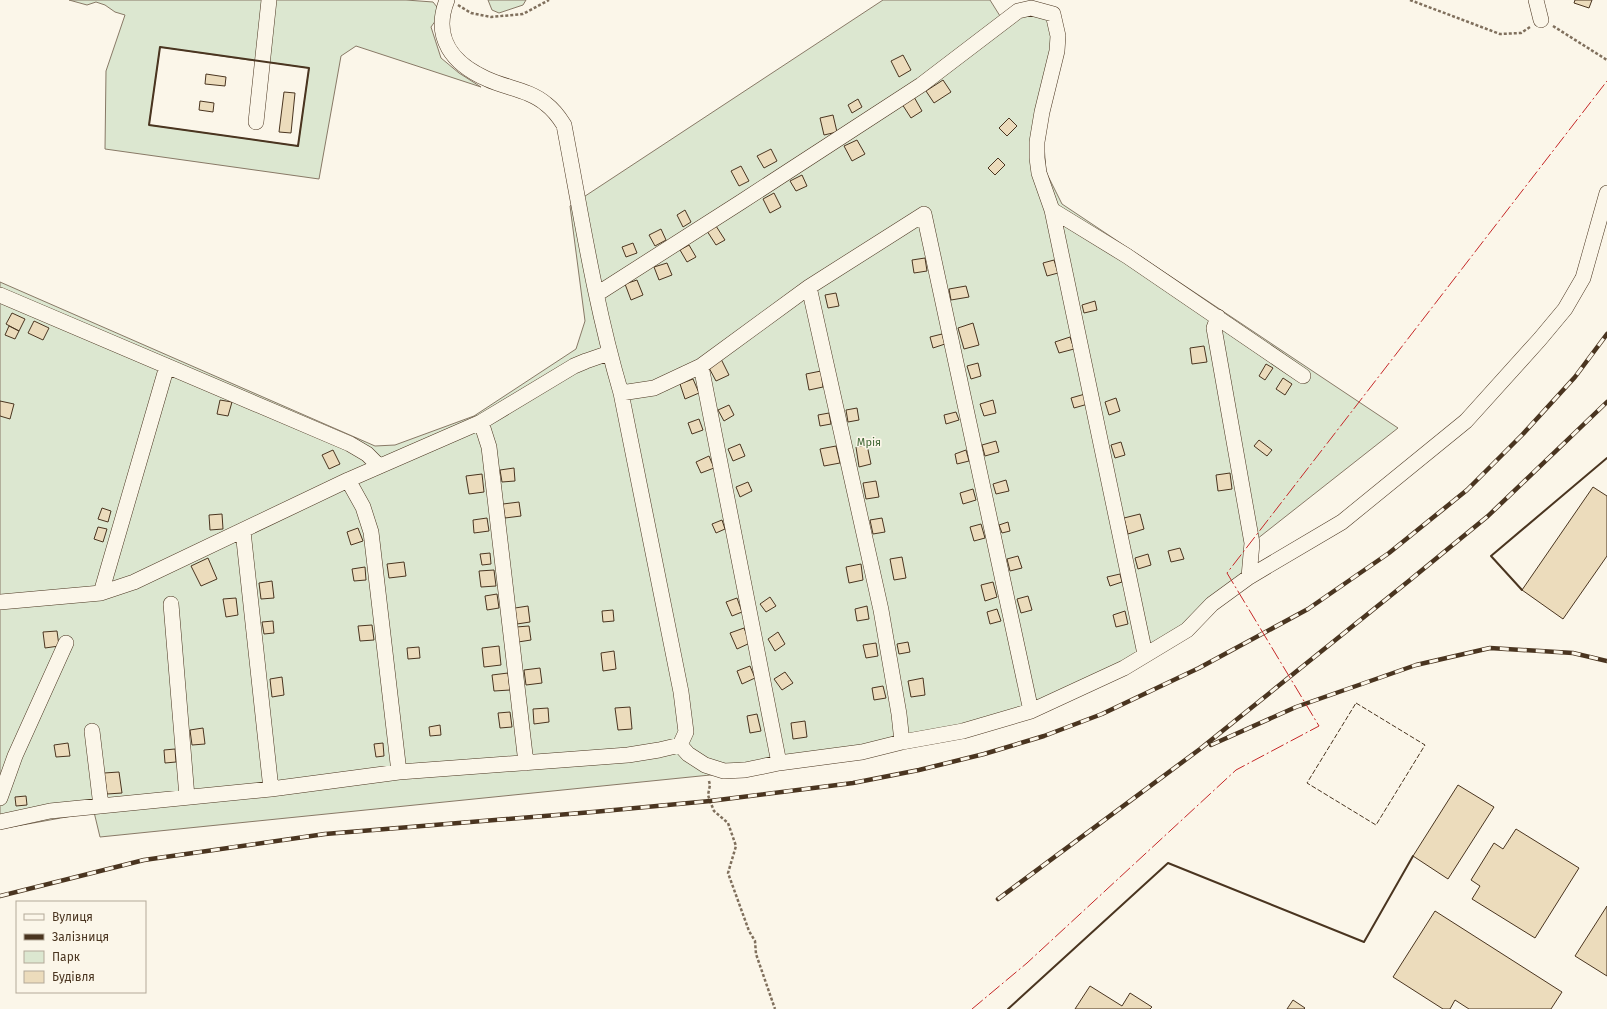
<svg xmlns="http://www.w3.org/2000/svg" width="1607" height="1009" font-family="'Fira Sans',sans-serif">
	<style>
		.green { fill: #dce7d0; stroke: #887966 }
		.building { fill: #ecdcbc; stroke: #4a3520 }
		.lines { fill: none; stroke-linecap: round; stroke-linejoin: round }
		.minor-casing { stroke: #4a3520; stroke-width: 16 }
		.path { stroke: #7f6f5c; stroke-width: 2.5; stroke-dasharray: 3 2; stroke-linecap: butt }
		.minor { stroke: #fbf6e9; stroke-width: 15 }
		.rail-casing { stroke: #4a3520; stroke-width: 4.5 }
		.rail { stroke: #fbf6e9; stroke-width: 3; stroke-dasharray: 9; stroke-linecap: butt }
		.fence { stroke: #4a3520; stroke-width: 1; stroke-dasharray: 5 2; stroke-linecap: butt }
		.wall { stroke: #4a3520; stroke-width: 2 }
		.power { stroke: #c62828; stroke-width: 1; stroke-dasharray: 14 3 2 3; stroke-linecap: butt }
		.labels { text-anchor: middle; stroke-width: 3; stroke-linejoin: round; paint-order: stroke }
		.park-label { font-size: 11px; fill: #436837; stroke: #fbf6e9 }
	</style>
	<rect width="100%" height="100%" fill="#fbf6e9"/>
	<path class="green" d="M69 0H263L256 61 160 47 149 125 298 146 309 68 267 62 274 0H406L433 2 437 7 436 20 431 27 441 58 459 73 481 87 356 46 341 56 319 179 105 149 106 71 125 15 115 12 105 5 96 2 87 5Z
		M488 0H526L523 5 499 13 492 10Z
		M883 0H990L1000 16 1058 11 1044 145 1046 172 1062 204 1398 428 1257 539 1253 580 1224 603 1032 716 720 774 100 837 94 812 0 829V282L375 446 395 445 474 416 576 349 585 321 570 206Z"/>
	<path class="building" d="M1575 0H1592L1589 8 1574 3Z
		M903 55 911 70 899 77 891 61Z
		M206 74 226 77 225 86 205 84Z
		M943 80 951 92 934 103 926 91Z
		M284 92 295 93 291 133 279 132Z
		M914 97 922 111 911 118 902 104Z
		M858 99 862 107 852 113 848 105Z
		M200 101 214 103 213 112 199 110Z
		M833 115 837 132 824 135 820 118Z
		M1009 118 1017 126 1007 136 999 128Z
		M857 140 865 154 852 161 844 146Z
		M771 149 777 161 764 168 757 156Z
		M998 158 1005 165 995 175 988 168Z
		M741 166 749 181 739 186 731 171Z
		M802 175 807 186 796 191 790 181Z
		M774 193 781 207 770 213 763 199Z
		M685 210 691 222 683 227 677 215Z
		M716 226 725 240 716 245 707 231Z
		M661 229 666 240 655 246 649 235Z
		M633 243 637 253 626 257 622 247Z
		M689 245 696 257 687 262 680 250Z
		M925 258 927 271 914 273 912 260Z
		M1054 260 1058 273 1047 276 1043 263Z
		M667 263 672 275 659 280 654 267Z
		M637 280 643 295 631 300 625 284Z
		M966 286 969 297 951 300 949 289Z
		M836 293 839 306 828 308 825 295Z
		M1095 301 1097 310 1084 313 1082 305Z
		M12 313 25 319 19 331 6 324Z
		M34 321 49 328 43 340 28 333Z
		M973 323 979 345 964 349 958 328Z
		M9 326 19 331 15 339 5 335Z
		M942 334 945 344 933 348 930 337Z
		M1070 337 1074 349 1059 353 1055 342Z
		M1204 346 1207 362 1192 364 1190 348Z
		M721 359 729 375 716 381 708 366Z
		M978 363 981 376 971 379 967 366Z
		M1266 364 1273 368 1265 380 1259 376Z
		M821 371 823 387 809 390 806 374Z
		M1283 378 1292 384 1285 395 1276 389Z
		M693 379 699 393 685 399 680 384Z
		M1085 394 1088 404 1074 408 1071 398Z
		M1116 398 1120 411 1109 415 1105 402Z
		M220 400 232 402 228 416 217 414Z
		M993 400 996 413 984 416 980 404Z
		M0 401 14 404 10 419 0 416Z
		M729 405 734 415 724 421 718 410Z
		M857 408 859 420 848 422 846 410Z
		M956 412 959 420 946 424 944 415Z
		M829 413 831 424 820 426 818 415Z
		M699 419 703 430 692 434 688 423Z
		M1259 440 1272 450 1267 456 1254 446Z
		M996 441 999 452 985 456 982 445Z
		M1121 442 1125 455 1115 458 1111 445Z
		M740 444 745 456 733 461 728 449Z
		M867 445 871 464 859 467 856 447Z
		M836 446 840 463 824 466 820 449Z
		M333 450 340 464 329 469 322 455Z
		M966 450 969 461 957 464 955 454Z
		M709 456 714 468 701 473 696 462Z
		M514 468 515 481 502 482 500 470Z
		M1230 473 1232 489 1218 491 1216 475Z
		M482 474 484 492 469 494 466 476Z
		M1006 480 1009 491 996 494 993 484Z
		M876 481 879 497 866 499 863 483Z
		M748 482 752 491 740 497 736 487Z
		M1593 487 1607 496V556L1563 619 1522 590Z
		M973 489 976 500 963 504 960 493Z
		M519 502 521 516 505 518 503 504Z
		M102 508 111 511 108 522 98 519Z
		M222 514 223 529 210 530 209 515Z
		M1140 514 1144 529 1128 534 1124 518Z
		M487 518 489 531 474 533 473 520Z
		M882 518 885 532 873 534 870 520Z
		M722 520 725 529 716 533 712 524Z
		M1008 522 1010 531 1002 533 999 525Z
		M981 524 985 538 974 541 970 527Z
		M98 527 107 529 103 542 94 539Z
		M358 528 363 541 351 545 347 532Z
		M1180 548 1184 559 1171 562 1168 551Z
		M490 553 491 564 482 565 480 554Z
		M1148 554 1151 565 1138 569 1135 558Z
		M1018 556 1022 568 1010 571 1007 559Z
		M902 557 906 578 894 580 890 559Z
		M208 558 217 579 201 586 191 566Z
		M404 562 406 576 389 578 387 564Z
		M861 564 863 580 849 583 846 567Z
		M365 567 366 580 354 581 352 569Z
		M494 570 496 586 481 587 479 571Z
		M1120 574 1122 582 1110 586 1107 577Z
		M272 581 274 598 261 599 259 583Z
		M993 582 997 597 985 601 981 585Z
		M497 594 499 608 487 610 485 596Z
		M1028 596 1032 610 1021 613 1017 599Z
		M770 597 776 606 766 612 760 604Z
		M236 598 238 615 226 617 223 599Z
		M737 598 742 612 732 616 726 602Z
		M528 606 530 622 517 624 515 608Z
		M867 606 869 619 857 621 855 609Z
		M997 609 1001 621 990 624 987 612Z
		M613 610 614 621 603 622 602 611Z
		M1125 611 1128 624 1116 627 1113 615Z
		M273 621 274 633 264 634 262 622Z
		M372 625 374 640 360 641 358 626Z
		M529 626 531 640 518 642 516 627Z
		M744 628 750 643 737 649 730 633Z
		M57 631 59 646 45 648 43 632Z
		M778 632 785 644 775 651 768 639Z
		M908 642 910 652 899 654 897 644Z
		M876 643 878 656 866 658 863 645Z
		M499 646 501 665 484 667 482 648Z
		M419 647 420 658 408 659 407 648Z
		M614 651 616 669 603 671 601 653Z
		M750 666 755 678 742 684 737 671Z
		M540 668 542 683 526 685 524 670Z
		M785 672 793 683 782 690 774 679Z
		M508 673 510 690 494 691 492 675Z
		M282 677 284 695 272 697 270 679Z
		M923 678 925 695 911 697 908 681Z
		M883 686 886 698 874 700 872 688Z
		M630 707 632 729 618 730 615 708Z
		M548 708 549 722 534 724 533 709Z
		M510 712 512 727 500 728 498 713Z
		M757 714 761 731 750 733 747 716Z
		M805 721 807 737 793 739 791 723Z
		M440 725 441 735 430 736 429 727Z
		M203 728 205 744 192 745 190 730Z
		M68 743 70 756 56 757 54 745Z
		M383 743 384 756 376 757 374 744Z
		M175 749 176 762 165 763 164 750Z
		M119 772 122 793 107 794 104 773Z
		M1458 785 1494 807 1448 879 1413 856Z
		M26 796 27 805 16 806 15 797Z
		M1516 829 1579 868 1535 938 1472 899 1480 886 1471 880 1494 843 1503 849Z
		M1607 906V976L1575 956Z
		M1435 911 1562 992 1551 1009H1469L1455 1000 1450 1009H1443L1393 977Z
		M1090 986 1122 1006 1130 993 1152 1007 1150 1009H1075Z
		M1293 1000 1305 1008 1304 1009H1287Z"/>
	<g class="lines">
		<defs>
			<path id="minor" d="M1536 0 1541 20
				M256 122 269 0
				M1052 210 1127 256 1303 376
				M809 287 881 610 899 714 902 742
				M597 294 741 202 921 85 1018 11 1031 8 1053 14 1058 36 1057 51 1042 112 1037 142V158L1039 173 1052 210 1145 654
				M0 295 350 444 367 454 379 466
				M1218 317 1214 328 1252 543 1249 577
				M701 366 779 763
				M621 393 654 388 701 366 809 287 924 214 1031 711
				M481 422 489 447 526 763
				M348 480 363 507 371 532 399 772
				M243 531 271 789
				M101 593 167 366
				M0 602 101 593 134 582 348 480 481 422 574 366 586 361 609 353
				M171 604 187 797
				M92 731 101 806
				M680 745 688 754 705 765 724 771 745 770 779 763 862 752 902 742 963 731 1031 711 1124 668 1187 630 1212 604 1249 577 1342 522 1466 421 1540 339 1565 309 1583 278 1607 193
				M0 798 15 756 66 643
				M0 822 50 811 271 789 399 772 628 755 659 750 680 745 686 732 681 692 621 393C595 305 581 214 564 125 559 117 554 110 546 104 530 90 506 88 487 79 453 64 432 38 447 0"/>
		</defs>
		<use href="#minor" class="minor-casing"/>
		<path class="path" d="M1410 0 1500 34 1521 33 1530 27
			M458 5 471 13 491 17 523 14 549 0
			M1553 26 1607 60
			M709 781 710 785 708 795 710 801 714 811 728 823 736 846 728 873 749 931 755 941 756 954 775 1009"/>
		<use href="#minor" class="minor"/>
		<defs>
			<path id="rail" d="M1211 745 1296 707 1416 665 1490 648 1573 653 1607 661
				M0 896 144 860 325 834 593 812 710 801 853 783 919 770 984 754 1044 736 1102 714 1199 668 1308 609 1389 553 1467 490 1522 435 1575 377 1607 334
				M998 899 1200 749 1410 580 1488 516 1607 402"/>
		</defs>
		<use href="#rail" class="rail-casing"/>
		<use href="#rail" class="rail"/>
		<path class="fence" d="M1356 703 1425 745 1376 825 1307 783Z"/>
		<path class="wall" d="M160 47 309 68 298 146 149 125Z
			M1522 590 1491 556 1607 458
			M1008 1009 1168 863 1364 942 1413 856"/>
		<path class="power" d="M972 1009 1027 963 1236 770 1319 726 1227 573 1607 81"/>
	</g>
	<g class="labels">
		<g class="park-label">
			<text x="869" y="446">Мрія</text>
		</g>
	</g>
	<rect x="16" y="901" width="130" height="92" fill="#fbf6e9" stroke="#b4a999"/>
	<rect x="24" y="914" width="20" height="6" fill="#fbf6e9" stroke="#b4a999"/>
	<text x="52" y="921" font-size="12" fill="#4a3520">Вулиця</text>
	<rect x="24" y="934" width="20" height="6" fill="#4a3520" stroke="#b4a999"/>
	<text x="52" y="941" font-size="12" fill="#4a3520">Залізниця</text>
	<rect x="24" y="951" width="20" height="12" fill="#dce7d0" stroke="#b4a999"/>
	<text x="52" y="961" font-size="12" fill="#4a3520">Парк</text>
	<rect x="24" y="971" width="20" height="12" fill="#ecdcbc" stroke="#b4a999"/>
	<text x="52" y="981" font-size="12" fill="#4a3520">Будівля</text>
</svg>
